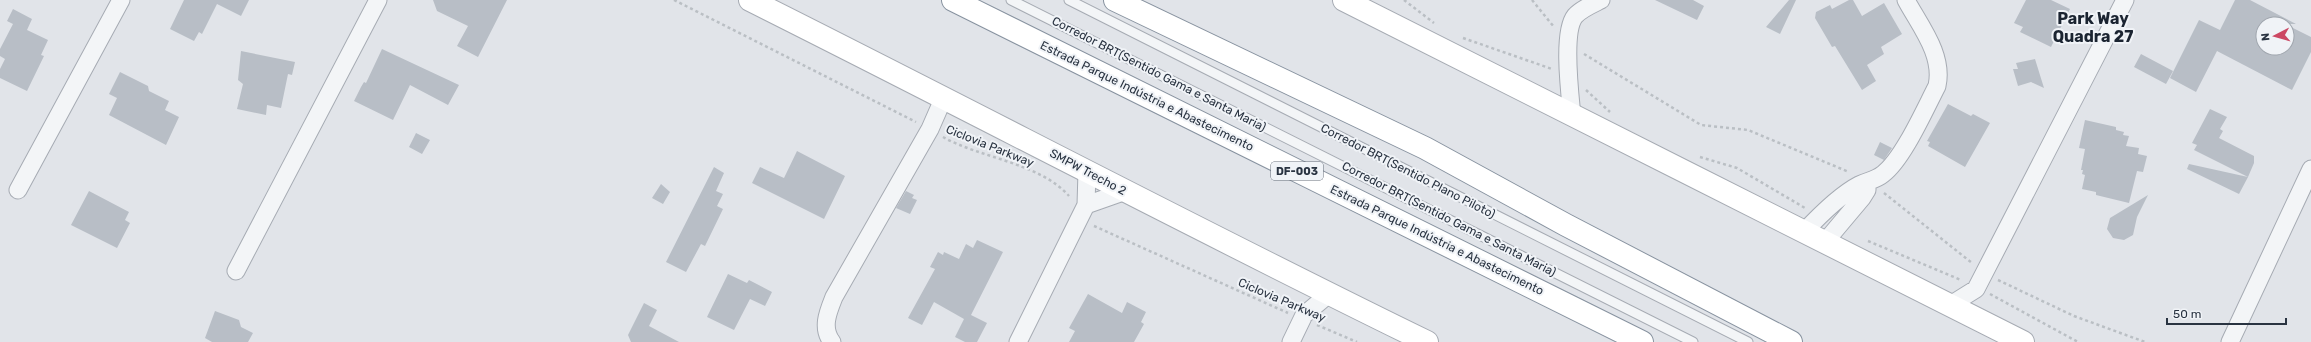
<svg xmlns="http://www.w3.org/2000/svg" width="2311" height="342" font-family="Rubik,sans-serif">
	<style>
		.building { fill: #b8bec6 }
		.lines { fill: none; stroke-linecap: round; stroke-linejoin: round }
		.lane-casing { stroke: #a6abb3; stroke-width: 11 }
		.street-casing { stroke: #a6abb3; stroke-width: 19 }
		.secondary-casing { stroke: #a6abb3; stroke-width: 24 }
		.highway-casing { stroke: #8893a0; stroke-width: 24 }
		.path { stroke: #babfc4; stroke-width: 2.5; stroke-dasharray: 3 3; stroke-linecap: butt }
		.lane { stroke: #f3f5f7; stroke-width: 9 }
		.street { stroke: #f3f5f7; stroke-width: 17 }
		.secondary { stroke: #fff; stroke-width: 22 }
		.highway { stroke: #fff; stroke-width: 22 }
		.labels { text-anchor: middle; stroke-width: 4; stroke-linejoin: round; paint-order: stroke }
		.shield { fill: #f0f3f7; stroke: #656d78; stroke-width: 1 }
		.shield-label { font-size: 11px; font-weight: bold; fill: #293341 }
		.street-label { font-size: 12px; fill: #293341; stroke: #f0f3f7 }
		.district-label { font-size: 16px; font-weight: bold; fill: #1b2431; stroke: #f0f3f7 }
	</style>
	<rect width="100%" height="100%" fill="#e1e4e9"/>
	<path class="building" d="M184 0H249L241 16 217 4 202 34 199 32 194 41 170 29Z
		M433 0H507L478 57 457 46 468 26 437 11Z
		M1655 0H1693L1704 6 1697 20Z
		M1789 0H1796L1780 34 1766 27Z
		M1849 0H1853L1862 16 1884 3 1902 34 1881 47 1884 54 1867 65 1876 81 1862 90 1835 46 1832 47 1815 18 1816 12 1830 5 1832 9Z
		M2026 0H2051L2070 9 2051 47 2020 32 2023 27 2014 23Z
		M2235 0H2250L2296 24H2263V48H2287V25L2311 37V52L2292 90 2217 51 2196 92 2170 78 2199 20 2220 30Z
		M13 9 32 19 27 30 48 40 41 55 44 56 27 91 0 78V69L5 59 0 56V49L13 24 7 21Z
		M382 49 459 85 448 105 410 85 393 120 354 101 361 87 364 82 366 83Z
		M241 51 295 62 292 75 288 74 281 108 267 105 266 115 237 109 243 84 238 80Z
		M2141 54 2173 71 2166 84 2134 67Z
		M2035 59 2044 88 2031 82 2018 86 2013 69H2018L2016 63Z
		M120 72 148 86 149 91 169 101 165 110 179 117 166 145 109 115 117 98 109 94Z
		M1948 104 1971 116 1973 114 1990 123 1965 167 1928 146 1930 142 1927 141Z
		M2210 109 2227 117 2220 129 2223 131 2219 138 2254 156V163L2248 177 2194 150 2197 145 2192 143Z
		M2085 120 2116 127V130L2124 132 2123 135 2129 136 2126 146 2139 148 2138 154 2147 156 2143 172 2137 171 2129 203 2096 195V192L2082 189 2085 175 2082 174 2083 170H2081L2085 149 2079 148Z
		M416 133 430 140 422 154 409 147Z
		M1880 142 1892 148 1884 160 1874 155Z
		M797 151 845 176 824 219 752 183 760 167 784 178Z
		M2189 164 2248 177 2239 194 2187 169Z
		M714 167 724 173 716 191 723 194 717 206 723 209 705 246 701 244 686 272 666 262Z
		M661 184 670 192 663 204 652 198Z
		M89 191 129 212 125 220 130 223 117 248 71 225Z
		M906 191 914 195 912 198 917 200 910 214 896 208Z
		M2148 195 2137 217 2133 235 2124 240 2113 238 2107 229 2110 218Z
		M977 240 1003 252 971 315 987 323 977 342H965L955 337 964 319 934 302 922 325 908 318 935 269 930 267 938 252 943 255 944 252 959 259 966 244 973 248Z
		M728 274 747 283 749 280 772 292 765 306 750 299 734 330 707 317Z
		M1088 294 1122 313 1127 302 1146 312 1141 322 1144 324 1134 342H1069L1075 331 1069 328Z
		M644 303 657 310 649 326 679 342H631L628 335Z
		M215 311 239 320 241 327 253 333 248 342H212L205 338Z"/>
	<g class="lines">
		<defs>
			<path id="lane" d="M1011 0 1693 342
				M1069 0 1748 342"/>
			<path id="street" d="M1572 116C1570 95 1562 32 1575 16 1581 9 1593 4 1601 0
				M18 190 121 0
				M1086 205 1123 192
				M1804 232C1818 217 1840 195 1859 185 1867 181 1876 180 1883 174 1903 159 1925 109 1937 86 1944 55 1920 26 1906 0
				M1825 242 1862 198 1867 190V183
				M236 271 378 0
				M1952 304 1976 289 2125 0
				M832 342C821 328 828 312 834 297L930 129 944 97
				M1018 342 1086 205 1087 171
				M1291 342 1304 315 1329 294
				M2230 342 2311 169"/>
			<path id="secondary" d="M750 0C976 113 1199 231 1427 342
				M1344 0C1570 115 1797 227 2023 342"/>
			<path id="highway" d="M953 0 1642 342
				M1115 0 1425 148 1566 225 1791 342"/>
		</defs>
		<use href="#lane" class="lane-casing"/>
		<use href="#street" class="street-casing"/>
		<use href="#secondary" class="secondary-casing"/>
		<use href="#highway" class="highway-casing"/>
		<path class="path" d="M674 0 916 122
			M1404 0 1434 23
			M1532 0 1554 27
			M1463 38 1552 69
			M1584 54 1701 125 1748 130 1849 172
			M1586 90 1610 112
			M943 137C980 158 1040 163 1069 196
			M1700 157 1737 168 1805 208
			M1884 193 1972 263
			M1094 226 1288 313
			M1868 241 1961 280
			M1998 280 2074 316 2145 342
			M1990 294 2078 342
			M1317 325 1357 342"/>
		<use href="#lane" class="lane"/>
		<use href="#street" class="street"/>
		<use href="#secondary" class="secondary"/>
		<use href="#highway" class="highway"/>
	</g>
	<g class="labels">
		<rect class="shield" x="1271" y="162" width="52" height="18" rx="3"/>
		<g class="shield-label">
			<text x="1297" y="175">DF-003</text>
		</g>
		<g class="street-label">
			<text transform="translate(1159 74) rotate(27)" y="4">Corredor BRT(Sentido Gama e Santa Maria)</text>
			<text transform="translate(1147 96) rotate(26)" y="4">Estrada Parque Indústria e Abastecimento</text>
			<text transform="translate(990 146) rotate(22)" y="4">Ciclovia Parkway</text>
			<text transform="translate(1408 171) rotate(27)" y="4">Corredor BRT(Sentido Plano Piloto)</text>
			<text transform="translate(1088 172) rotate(28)" y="4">SMPW Trecho 2</text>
			<text transform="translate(1449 219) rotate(27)" y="4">Corredor BRT(Sentido Gama e Santa Maria)</text>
			<text transform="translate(1437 240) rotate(26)" y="4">Estrada Parque Indústria e Abastecimento</text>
			<text transform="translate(1282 300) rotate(23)" y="4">Ciclovia Parkway</text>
		</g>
		<g class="district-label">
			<text x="2093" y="24">Park Way<tspan x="2093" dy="18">Quadra 27</tspan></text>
		</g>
	</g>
	<g transform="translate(2275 36) rotate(264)"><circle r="19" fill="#f0f3f7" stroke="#a0a6ae"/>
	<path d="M0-3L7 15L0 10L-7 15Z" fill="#cc4763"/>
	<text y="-6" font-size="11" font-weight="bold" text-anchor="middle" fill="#293341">N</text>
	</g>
	<path d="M2167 318v6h119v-6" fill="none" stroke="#293341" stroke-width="2"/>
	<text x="2173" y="318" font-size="12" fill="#293341" stroke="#f0f3f7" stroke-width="3" paint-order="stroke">50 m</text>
</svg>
